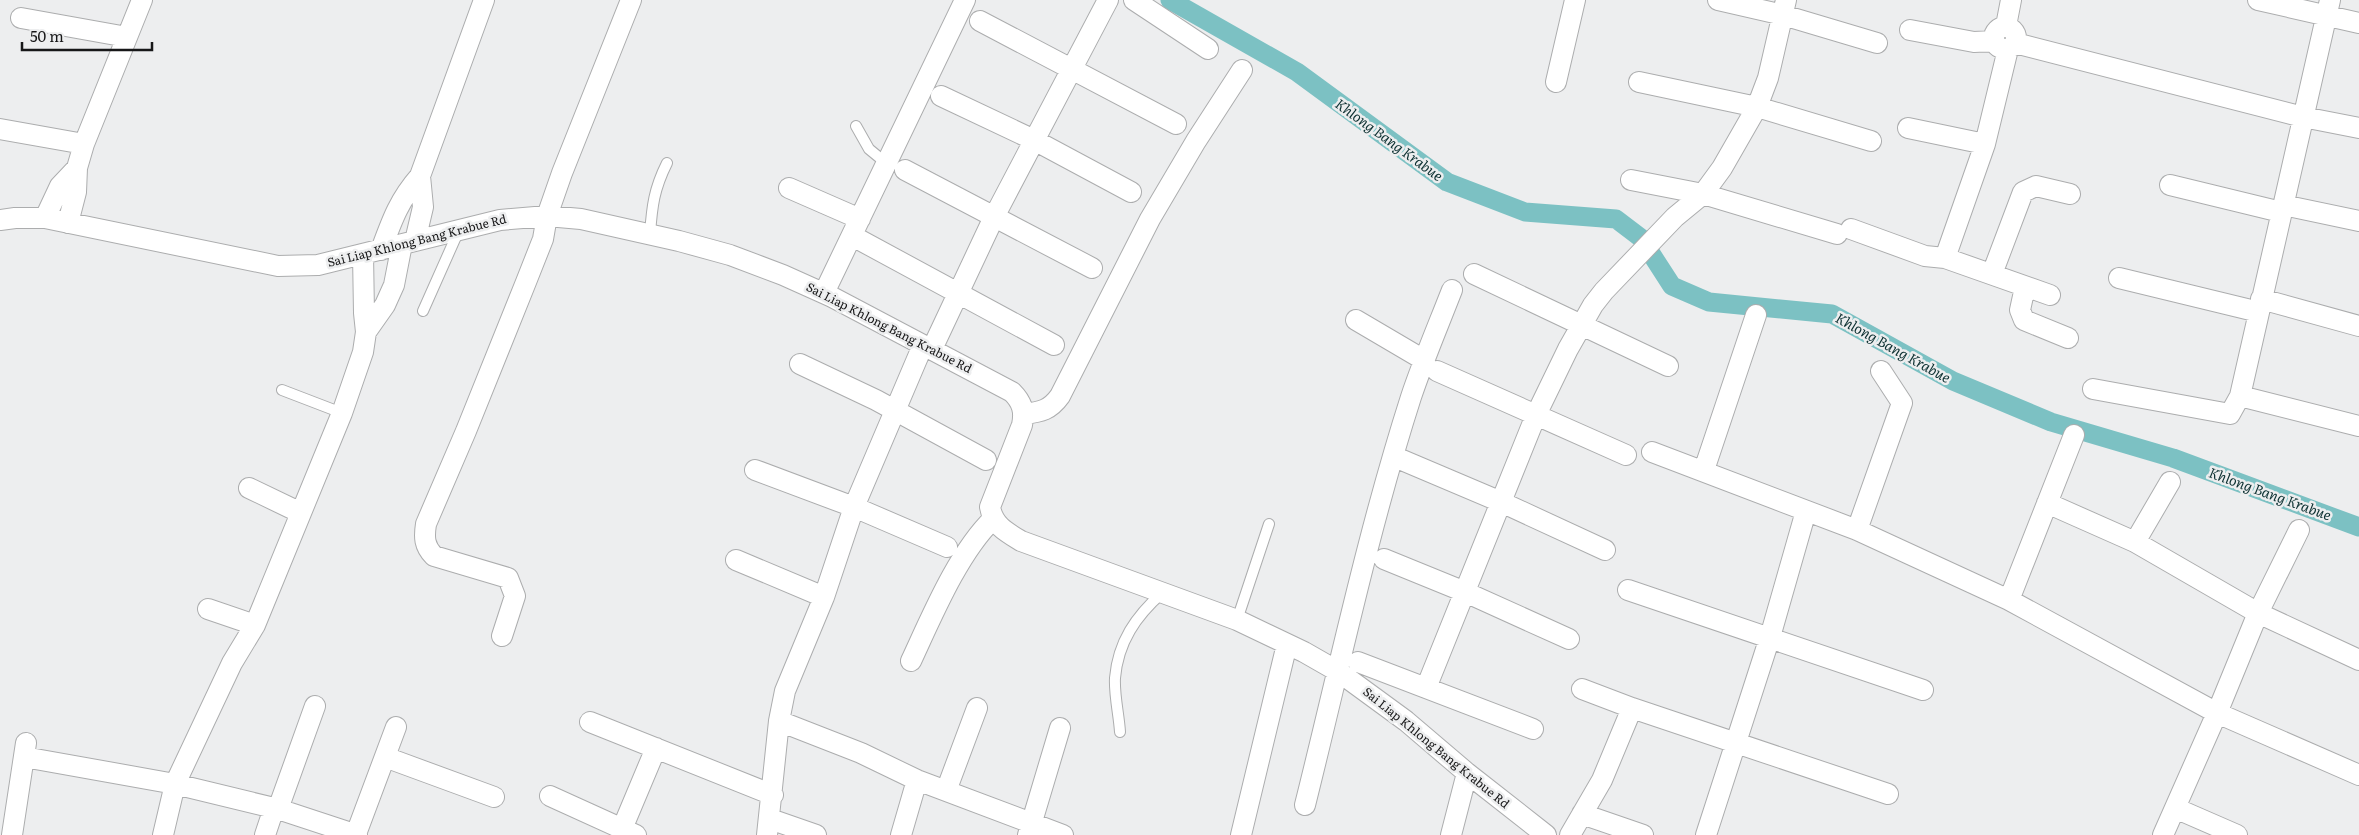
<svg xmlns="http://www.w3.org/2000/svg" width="2359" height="835" font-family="Literata,serif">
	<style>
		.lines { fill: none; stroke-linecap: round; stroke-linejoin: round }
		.canal { stroke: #7cc1c3; stroke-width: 19 }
		.service-casing { stroke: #acadae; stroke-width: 12 }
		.minor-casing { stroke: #acadae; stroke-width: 22 }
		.service { stroke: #fff; stroke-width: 10 }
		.minor { stroke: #fff; stroke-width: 20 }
		.labels { text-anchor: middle; stroke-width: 5; stroke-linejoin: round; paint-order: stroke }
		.street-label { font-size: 12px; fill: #171718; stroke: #edeeef }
		.water-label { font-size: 14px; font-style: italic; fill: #0c3031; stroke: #edeeef }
	</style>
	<rect width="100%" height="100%" fill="#edeeef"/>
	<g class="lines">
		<path class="canal" d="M1170 0 1297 72 1447 182 1525 212 1616 219 1641 238 1672 286 1709 302 1832 314 1953 381 2051 422 2173 458 2359 527"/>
		<defs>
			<path id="service" d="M856 126 869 149 886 163
				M650 234C652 206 654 189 667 163
				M423 311 459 230
				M282 390 342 413
				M1237 620 1269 524
				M1120 732C1119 715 1114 695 1115 678 1118 642 1136 616 1162 593"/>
			<path id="minor" d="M1134 0 1208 49
				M1718 0 1783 15 1877 43
				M2258 0 2359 23
				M21 18 127 37
				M980 21 1176 124
				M2006 26 2011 0
				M1994 38a11 11 0 1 1 22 0a11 11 0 1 1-22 0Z
				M1910 30 1974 42 1994 41
				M2015 43 2303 117 2359 128
				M1556 82 1575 0
				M1639 82 1757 107 1871 141
				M941 96 1034 140 1131 192
				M1908 128 1985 144
				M0 129 84 144
				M905 170 1092 268
				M1631 180 1703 194 1837 234
				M2170 185 2281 212
				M789 188 860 219
				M2283 205 2359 221
				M45 218 60 186 77 168
				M0 220 15 218H45L278 266 318 265 500 220 547 216 581 219 679 241 730 255 783 275 832 297 1012 392C1022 402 1025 411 1022 425L990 507C993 525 1006 532 1021 541L1237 620 1304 652 1339 672 1406 721 1467 773 1546 835
				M68 223 76 192 77 168 84 144 142 0
				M1851 229 1925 256 1945 258 1985 144 2008 49
				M858 239 1054 345
				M415 241 423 207 420 176
				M381 250C392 220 399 200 420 176L484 0
				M1945 258 2050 295
				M1474 274 1668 366
				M1992 274 2023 192 2036 186 2070 194
				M2119 278 2259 312
				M2025 287 2020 310 2024 320 2068 338
				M824 293 965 0
				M2261 299 2359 326
				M1356 320 1424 360
				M366 332 385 305 394 285 402 244
				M932 349 994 217 1108 0
				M800 364 876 400 986 460
				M1437 371 1626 455
				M2093 389 2230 414 2240 396 2330 0
				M2240 396 2359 426
				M1024 414C1041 412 1050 410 1060 396L1150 219 1196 141 1242 70
				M1652 452 1857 530 2009 600 2217 713 2359 775
				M1402 460 1501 502 1605 550
				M755 470 854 507 947 547
				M1704 470 1756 315
				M249 488 301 513
				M2047 503 2135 542 2258 613 2359 660
				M1857 530 1902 403 1881 371
				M2135 542 2170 482
				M1384 559 1465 592 1569 639
				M736 560 824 597
				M1628 590 1923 690
				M2009 600 2074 435
				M208 609 255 625
				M502 636 515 596 508 578 434 556C424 546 424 537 426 524L466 431 526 282 543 239 547 216 562 173 631 0
				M911 661C932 616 958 553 993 519
				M1358 662 1533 729
				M1426 688 1536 415 1568 349 1593 305 1604 291 1675 217 1703 194 1722 168 1757 107 1768 78 1786 0
				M1582 689 1632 708 1888 794
				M779 721 861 753 917 780 1063 835
				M590 722 773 795
				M24 757 175 784 278 809 357 835
				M385 757 494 797
				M946 791 977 708
				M550 796 636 835
				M1305 805C1339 669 1368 531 1411 397 1423 361 1438 326 1452 290
				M2175 808 2237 835
				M278 809 315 706
				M1582 814 1643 835
				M770 819 816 835
				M622 829 656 748
				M356 834 396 727
				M12 835 26 743
				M163 835 175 784 232 663 255 625 342 413 363 352 366 332 364 313 363 254
				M265 835 274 808
				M767 835 779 721 785 691 824 597 854 507 923 345
				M901 835 917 780
				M1028 835 1060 728
				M1241 835 1287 644
				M1451 835 1467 773
				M1570 835 1602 780 1632 708
				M1706 835 1770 637 1806 511
				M2163 835 2217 713 2258 613 2299 530"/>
		</defs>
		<use href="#service" class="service-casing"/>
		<use href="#minor" class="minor-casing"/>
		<use href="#service" class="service"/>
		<use href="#minor" class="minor"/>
	</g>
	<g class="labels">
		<g class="street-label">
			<text transform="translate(417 241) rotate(-14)" y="4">Sai Liap Khlong Bang Krabue Rd</text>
			<text transform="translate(889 328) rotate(27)" y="4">Sai Liap Khlong Bang Krabue Rd</text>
			<text transform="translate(1436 748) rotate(39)" y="4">Sai Liap Khlong Bang Krabue Rd</text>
		</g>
		<g class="water-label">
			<text transform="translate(1389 140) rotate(36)" y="5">Khlong Bang Krabue</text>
			<text transform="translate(1893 348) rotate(29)" y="5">Khlong Bang Krabue</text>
			<text transform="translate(2270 494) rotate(20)" y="5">Khlong Bang Krabue</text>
		</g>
	</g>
	<path d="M22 42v8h130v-8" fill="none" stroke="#171718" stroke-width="2.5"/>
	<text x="30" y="42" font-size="15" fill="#171718" stroke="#edeeef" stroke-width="4" paint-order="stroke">50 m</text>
</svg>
